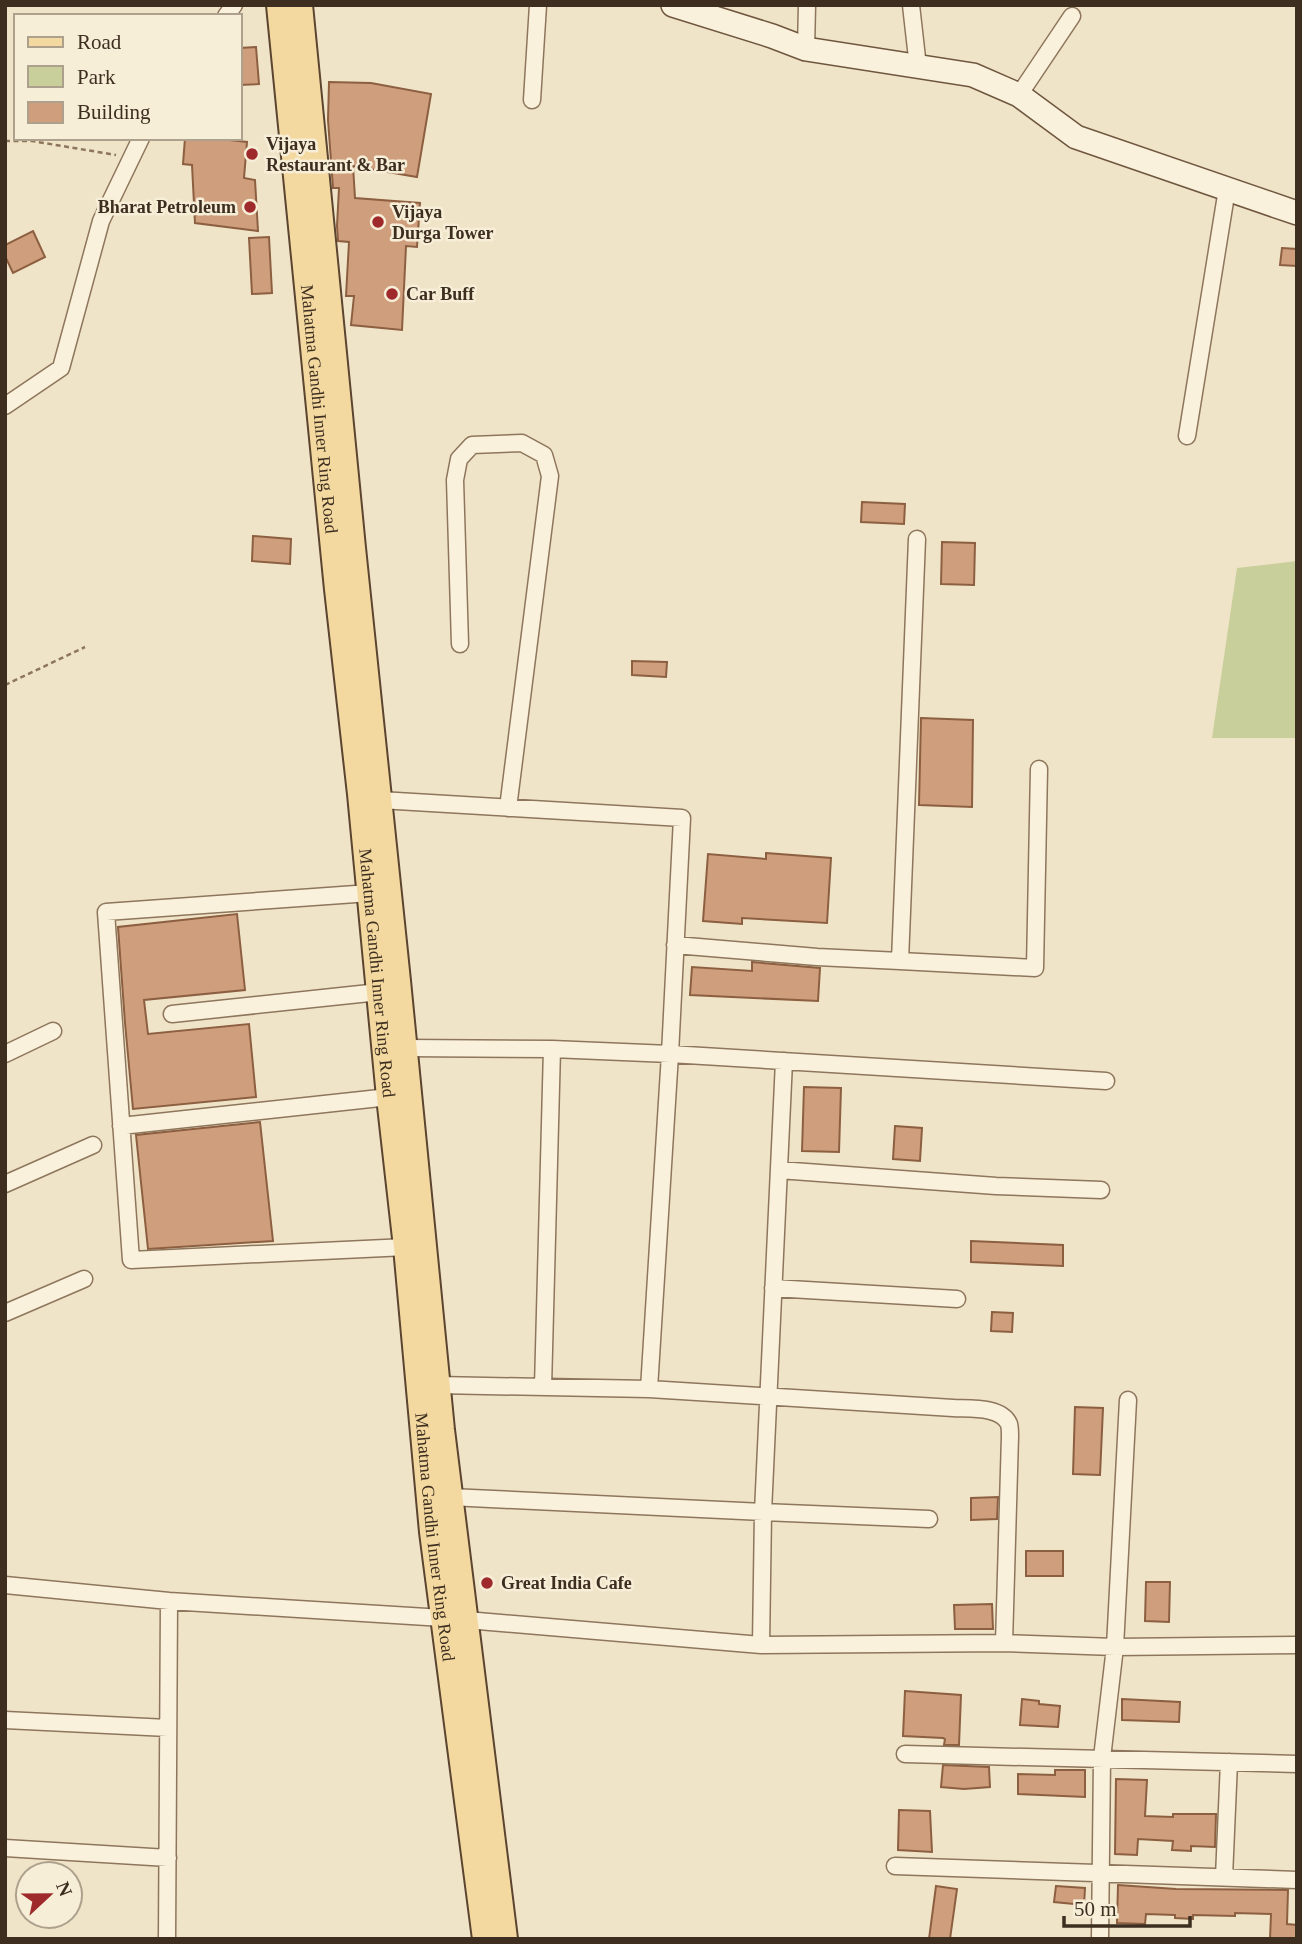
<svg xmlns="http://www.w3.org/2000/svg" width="1302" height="1944" font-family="Georgia,serif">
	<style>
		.green { fill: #c9cf9b }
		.building { fill: #cf9f7d; stroke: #8d5f41; stroke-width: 2 }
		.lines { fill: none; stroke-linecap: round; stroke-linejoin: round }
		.street-casing { stroke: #8d765c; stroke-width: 19 }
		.secondary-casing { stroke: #6f573f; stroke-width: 26 }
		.primary-casing { stroke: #5b4430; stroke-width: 28 }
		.path { stroke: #8d765c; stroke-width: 2.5; stroke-dasharray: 5 3.5; stroke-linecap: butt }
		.street { stroke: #faf1dc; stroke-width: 16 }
		.secondary { stroke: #faf1dc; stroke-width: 23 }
		.primary { stroke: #f3d9a0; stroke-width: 24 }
		.poi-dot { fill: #9e2a2b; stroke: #f7eed8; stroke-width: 2.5 }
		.labels { text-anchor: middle; stroke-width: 5; stroke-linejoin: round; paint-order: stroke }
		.poi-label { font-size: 18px; font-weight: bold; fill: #3d2e20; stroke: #f7eed8; text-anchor: start }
		.street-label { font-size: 18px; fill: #3d2e20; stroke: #f7eed8 }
	</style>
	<rect width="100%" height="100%" fill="#f0e4c8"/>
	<path class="green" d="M1297 561V738H1212L1237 568Z"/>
	<path class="building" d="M256 47 259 84 240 85V48Z
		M329 82 371 83 431 94 417 177 353 166 355 198 420 203 417 247 406 246 402 330 351 325 354 296H346L349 242 338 241 337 226 339 188H333L328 120Z
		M185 138H212L247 142 244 178 255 180 258 231 195 223 192 165 183 164Z
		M33 231 45 257 13 273 5 256V245Z
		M269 237 272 293 252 294 249 238Z
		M1282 248 1297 249V266L1280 265Z
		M862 502 905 504 904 524 861 522Z
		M253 536 291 539 290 564 252 561Z
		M942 542 975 543 974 585 941 584Z
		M632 661 667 662 666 677 632 675Z
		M921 718 973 720 972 807 919 805Z
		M766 853 831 858 827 923 742 918V924L703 921 708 854 766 859Z
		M237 914 245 990 144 1000 148 1034 249 1024 256 1097 133 1109 125 1023 118 927Z
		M752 962 820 968 818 1001 690 995 692 967 752 971Z
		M804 1087 841 1088 839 1152 802 1151Z
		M260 1122 273 1241 148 1249 136 1135Z
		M895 1126 922 1128 920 1161 893 1159Z
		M971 1241 1063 1245V1266L971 1262Z
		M992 1312 1013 1313 1012 1332 991 1331Z
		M1075 1407 1103 1408 1100 1475 1073 1474Z
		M998 1497 997 1519 971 1520V1498Z
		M1026 1551H1063V1576H1026Z
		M1146 1582H1170L1169 1622 1145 1621Z
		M992 1604 993 1629H955L954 1605Z
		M905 1691 961 1695 959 1745H944L945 1739 943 1738 903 1736Z
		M1022 1699 1039 1701V1704L1060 1706 1058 1727 1020 1725Z
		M1122 1699 1180 1702 1179 1722 1122 1720Z
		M943 1765 989 1767 990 1787 964 1789 941 1787Z
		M1055 1770H1085V1797L1018 1794V1774L1055 1775Z
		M1116 1779 1147 1780 1145 1816 1173 1817V1814H1216L1215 1847 1191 1846V1851L1172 1850 1173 1841 1138 1839 1137 1855 1115 1854Z
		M899 1810 930 1811 932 1852 898 1850Z
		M1118 1885 1176 1889 1288 1890 1287 1924 1297 1925V1939H1270L1271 1914 1235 1913V1916L1193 1915V1919L1175 1918V1915L1146 1914 1145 1924 1117 1923Z
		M936 1886 957 1889 950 1939H929Z
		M1056 1886 1085 1888 1084 1905 1054 1902Z"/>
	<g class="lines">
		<defs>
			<path id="street" d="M911 5 918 67
				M226 16 234 5
				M806 49 807 5
				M1019 95 1072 16
				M532 100 538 5
				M5 406 61 368 101 221 141 138
				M1187 436 1227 189
				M460 644 455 480 459 459 472 445 522 443 544 455 550 476 508 808
				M380 800 682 818 670 1054 552 1049 405 1048
				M370 893 106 912 131 1260 406 1247
				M675 945 817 957 900 961 917 539
				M900 961 1035 968 1039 769
				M172 1014 379 992
				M5 1054 53 1031
				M121 1126 389 1097
				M779 1170 996 1186 1101 1190
				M5 1184 93 1145
				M773 1288 957 1299
				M5 1313 84 1279
				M437 1385 649 1389
				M543 1387 552 1049
				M450 1497 763 1512 929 1519
				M5 1585 169 1601 443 1618 761 1645 1004 1643 1115 1647 1297 1645
				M1004 1643 1010 1436C1010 1432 1010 1428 1009 1424 1001 1406 969 1409 953 1408L649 1389 670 1054 1106 1081
				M761 1645 763 1512 784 1061
				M5 1720 168 1728
				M905 1754 1297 1764
				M5 1848 168 1858
				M895 1866 1297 1880
				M1224 1877 1229 1762
				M167 1939 169 1601
				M1100 1939 1102 1758 1115 1647 1128 1400"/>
			<path id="secondary" d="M673 5 772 36 806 49 973 75 1019 95 1076 137 1297 213"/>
			<g id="primary">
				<path id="s1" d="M279 5 337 589 360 794 389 1097 406 1247 432 1532 485 1939"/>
				<path d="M300 5 353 548 398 981 442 1430 505 1939"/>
			</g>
		</defs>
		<use href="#street" class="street-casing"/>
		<use href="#secondary" class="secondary-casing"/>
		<use href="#primary" class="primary-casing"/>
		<path class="path" d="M5 141H32L116 155
			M5 685 85 647"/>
		<use href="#street" class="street"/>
		<use href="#secondary" class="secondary"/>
		<use href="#primary" class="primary"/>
	</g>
	<g class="poi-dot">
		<circle cx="252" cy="154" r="7"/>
		<circle cx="250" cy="207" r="7"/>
		<circle cx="378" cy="222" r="7"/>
		<circle cx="392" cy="294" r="7"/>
		<circle cx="487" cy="1583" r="7"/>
	</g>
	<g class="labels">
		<g class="poi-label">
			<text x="266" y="150">Vijaya<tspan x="266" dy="21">Restaurant &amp; Bar</tspan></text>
			<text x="236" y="213" text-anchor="end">Bharat Petroleum</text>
			<text x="392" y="218">Vijaya<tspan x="392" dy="21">Durga Tower</tspan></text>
			<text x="406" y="300">Car Buff</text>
			<text x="501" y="1589">Great India Cafe</text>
		</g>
		<g class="street-label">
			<text dy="6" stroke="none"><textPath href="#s1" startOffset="406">Mahatma Gandhi Inner Ring Road</textPath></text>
			<text dy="6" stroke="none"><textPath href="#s1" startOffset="973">Mahatma Gandhi Inner Ring Road</textPath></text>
			<text dy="6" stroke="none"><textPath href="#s1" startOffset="1540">Mahatma Gandhi Inner Ring Road</textPath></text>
		</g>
	</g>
	<rect width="1302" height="1944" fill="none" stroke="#3d2e20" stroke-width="14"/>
	<rect x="14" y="14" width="228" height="126" fill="#f7eed8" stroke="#ada18e" stroke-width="2"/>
	<rect x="28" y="37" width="35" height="10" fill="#f3d9a0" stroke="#ada18e" stroke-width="2"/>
	<text x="77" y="49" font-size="21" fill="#3d2e20">Road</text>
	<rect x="28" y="66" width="35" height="21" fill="#c9cf9b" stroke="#ada18e" stroke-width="2"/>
	<text x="77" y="84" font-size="21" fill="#3d2e20">Park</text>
	<rect x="28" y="102" width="35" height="21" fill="#cf9f7d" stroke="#ada18e" stroke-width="2"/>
	<text x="77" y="119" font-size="21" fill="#3d2e20">Building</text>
	<g transform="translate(49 1895) rotate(68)"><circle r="33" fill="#f7eed8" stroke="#ada18e" stroke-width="2"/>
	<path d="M0-5L12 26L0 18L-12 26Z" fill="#9e2a2b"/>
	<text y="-10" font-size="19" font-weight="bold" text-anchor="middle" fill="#3d2e20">N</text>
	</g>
	<path d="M1064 1916v10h126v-10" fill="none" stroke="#3d2e20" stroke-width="3.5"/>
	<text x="1074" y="1916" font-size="21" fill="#3d2e20" stroke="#f7eed8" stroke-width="5" paint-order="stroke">50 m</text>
</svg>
